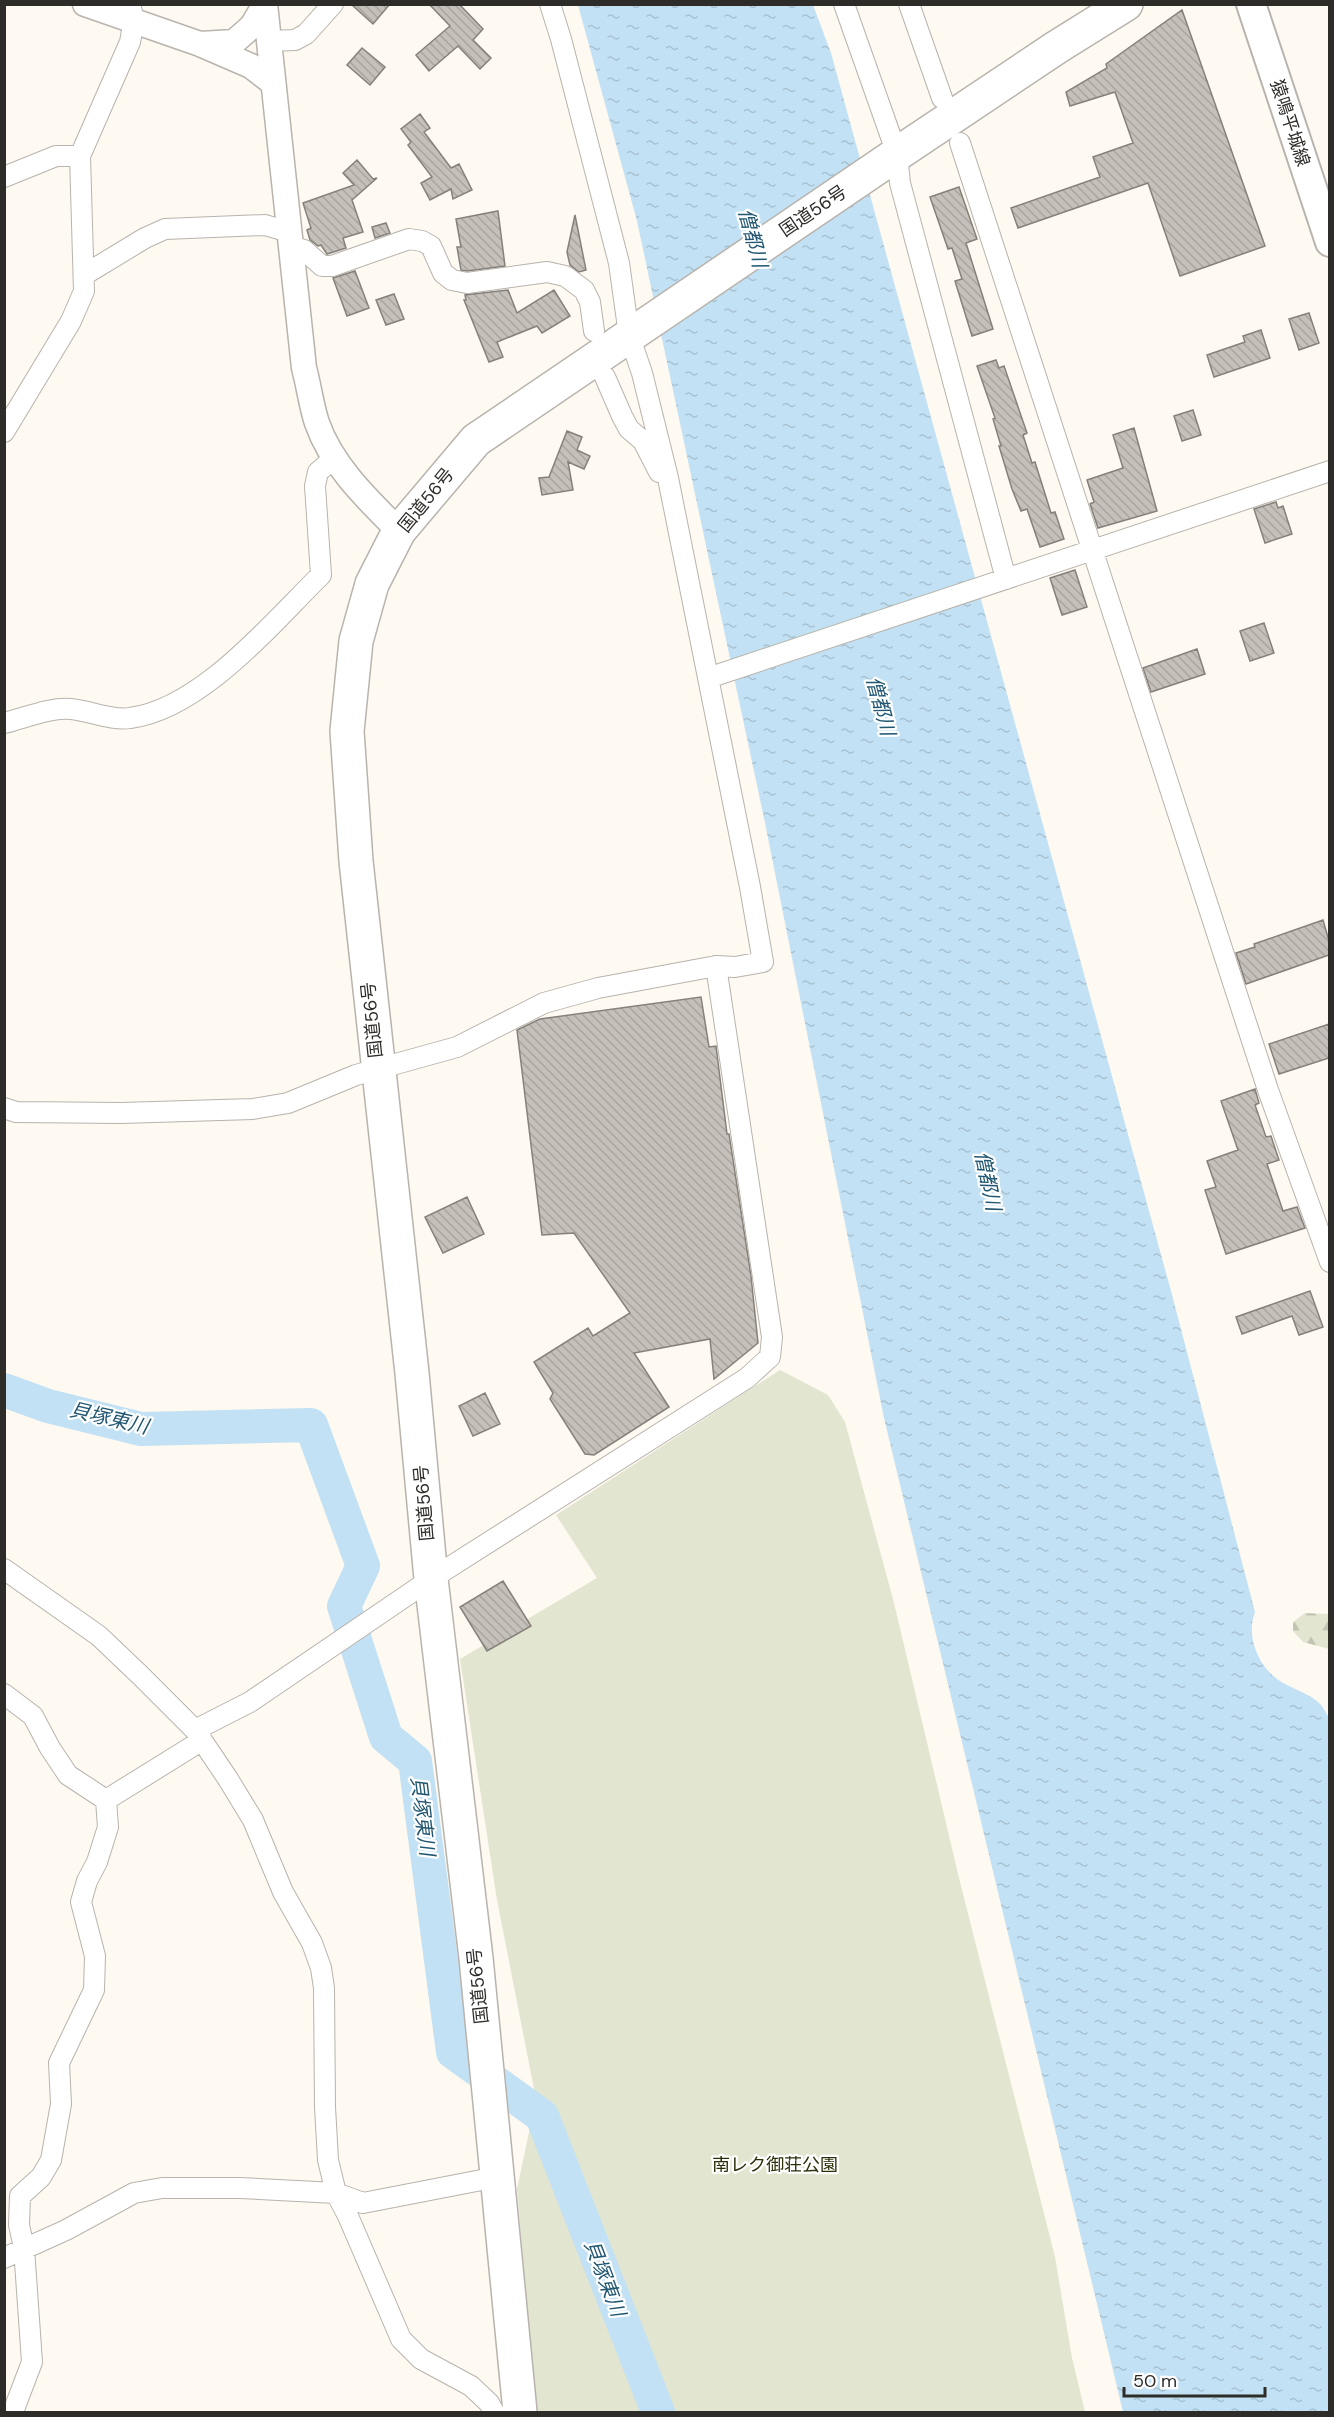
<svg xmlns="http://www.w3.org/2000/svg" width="1334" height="2417" font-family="'DM Sans','Noto Sans JP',sans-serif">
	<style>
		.forest { fill: url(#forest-firs) }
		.green { fill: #e2e5cf }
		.water { fill: url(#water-ripples) }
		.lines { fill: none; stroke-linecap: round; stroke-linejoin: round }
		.river { stroke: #c2e1f4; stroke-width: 34 }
		.building { fill: url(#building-back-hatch); stroke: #85817a; stroke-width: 1.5 }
		.minor-casing { stroke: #b8b3ac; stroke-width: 22 }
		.tertiary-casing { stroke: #b8b3ac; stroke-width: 27 }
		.secondary-casing { stroke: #b8b3ac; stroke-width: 32 }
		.trunk-casing { stroke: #b8b3ac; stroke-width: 36 }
		.minor { stroke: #fff; stroke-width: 20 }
		.tertiary { stroke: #fff; stroke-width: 24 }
		.secondary { stroke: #fff; stroke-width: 28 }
		.trunk { stroke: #fff; stroke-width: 33 }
		.labels { text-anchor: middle; stroke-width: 4.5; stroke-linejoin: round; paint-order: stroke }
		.street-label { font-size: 18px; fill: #2e2c29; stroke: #fff }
		.park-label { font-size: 18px; fill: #2c2f08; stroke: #fff }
		.water-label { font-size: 20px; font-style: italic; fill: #215772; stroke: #fff }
	</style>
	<defs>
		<pattern id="forest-firs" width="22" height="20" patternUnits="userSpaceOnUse" patternTransform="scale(1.5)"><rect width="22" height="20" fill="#e2e5cf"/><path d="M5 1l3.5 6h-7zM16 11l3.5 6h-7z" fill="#c2c5b2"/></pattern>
		<pattern id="water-ripples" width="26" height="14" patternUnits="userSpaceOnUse" patternTransform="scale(1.5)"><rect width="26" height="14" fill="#c2e1f4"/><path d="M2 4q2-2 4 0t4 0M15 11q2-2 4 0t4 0" fill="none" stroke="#a7c1d1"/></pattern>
		<pattern id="building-back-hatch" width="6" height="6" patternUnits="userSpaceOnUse" patternTransform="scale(1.5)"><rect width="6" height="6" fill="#c5c0b9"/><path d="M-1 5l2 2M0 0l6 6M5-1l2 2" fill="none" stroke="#aaa59f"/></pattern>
	</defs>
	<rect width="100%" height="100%" fill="#fef9f1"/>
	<path class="forest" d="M1305 1613 1329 1614V1649L1303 1642 1293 1631V1622Z"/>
	<path class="green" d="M780 1370 828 1395 845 1422 894 1603 959 1878 1055 2257 1072 2358 1085 2412H536L517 2189 536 2099 497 1900 460 1659 597 1578 556 1515Z"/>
	<path class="water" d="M578 5H813L831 53 1171 1291 1255 1612C1246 1635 1257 1664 1277 1679 1289 1688 1307 1692 1318 1702 1323 1706 1326 1713 1329 1718V2412H1123L884 1418 765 823 637 221Z"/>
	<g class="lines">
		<path class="river" d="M4 1390 48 1406 141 1429 311 1425 363 1566 344 1606 386 1737 415 1761 453 2052 542 2116 658 2412"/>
	</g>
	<path class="building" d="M351 4H390L373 24Z
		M429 4H459L483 29 473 40 491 58 480 69 458 46 429 71 416 55 450 26Z
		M1182 10 1265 246 1180 276 1148 183 1018 228 1011 208 1100 177 1093 157 1133 143 1115 92 1070 106 1066 92 1107 68 1106 64Z
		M362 48 385 67 370 85 347 65Z
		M420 114 430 128 424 132 451 168 459 164 472 190 453 199 451 189 430 200 421 183 432 177 408 145 411 142 401 129Z
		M357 160 373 179 377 178 352 200 363 232 343 238 346 248 327 254 321 245 318 246 310 240 307 230 311 228 303 203 354 185 343 173Z
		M959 187 977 239 966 243 993 329 972 336 955 281 962 279 952 248 948 249 930 197Z
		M498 211 505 266 467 271 461 270 457 247H461L456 219Z
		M575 215 586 270 579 272 570 265 567 252Z
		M386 223 390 233 375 238 372 227Z
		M355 271 369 308 347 316 333 278Z
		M508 290 517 313 554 290 570 316 542 333 537 326 497 342 503 357 489 362 464 300H466L465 295Z
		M394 294 404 319 386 325 376 300Z
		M1309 313 1319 343 1299 350 1289 319Z
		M1261 330 1270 358 1214 377 1207 355 1245 342 1243 336Z
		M996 360 999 368 1004 366 1027 433 1023 435 1032 463 1035 462 1051 513 1055 512 1064 539 1040 547 1027 509 1021 511 1012 489 999 446H1001L993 419 995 418 977 366Z
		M1193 410 1201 435 1182 441 1174 416Z
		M1134 428 1157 511 1098 528 1090 504 1094 502 1087 480 1123 468 1113 435Z
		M567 431 582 437 577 450 590 456 584 469 568 462 573 490 542 495 539 478 549 477Z
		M1276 502 1278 508 1283 506 1292 534 1265 543 1254 509Z
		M1075 570 1087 607 1062 615 1050 578Z
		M1264 623 1274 653 1250 661 1240 631Z
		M1197 649 1205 674 1151 692 1143 668Z
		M1323 920 1329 941V955L1246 984 1236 953 1255 947 1254 944Z
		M701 997 709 1047 716 1046 727 1134H729L751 1276 758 1343 714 1379 710 1339 634 1353 669 1407 594 1455 585 1454 550 1399 553 1393 534 1362 588 1328 593 1336 630 1313 574 1233 542 1235 517 1030 540 1019Z
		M1329 1024V1058L1279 1074 1269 1044Z
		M1255 1089 1259 1103 1255 1105 1266 1137 1271 1136 1279 1160 1267 1164 1283 1211 1297 1207 1305 1228 1226 1254 1205 1190 1216 1187 1207 1161 1238 1150 1221 1101Z
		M467 1197 484 1234 443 1253 425 1217Z
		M1310 1291 1323 1327 1299 1335 1292 1316 1242 1334 1236 1317Z
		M485 1393 500 1424 473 1436 459 1406Z
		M503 1581 531 1626 487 1651 460 1607Z"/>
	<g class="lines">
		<defs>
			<path id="minor" d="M844 4 897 154 900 183 1006 579
				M909 4 942 98
				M269 41 295 40 306 34 333 4
				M960 143 1268 1090 1330 1262
				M4 177 56 156H80
				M291 246 304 250 322 266H332L409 239 422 241 431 246 443 273 452 280 467 283 547 272 565 276 584 290 590 302 594 331
				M84 275 145 238 165 229 265 225 282 230H289
				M605 377 622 416 629 429 643 441 659 472
				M4 432 71 321 84 291 80 156 130 42 134 20 130 4
				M708 678 1330 471
				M4 723C25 718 50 707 71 709 91 711 111 721 130 718 201 709 272 623 321 575L315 486 318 472 334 458
				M4 1108 16 1112 121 1113 253 1109 288 1103 356 1075 457 1047 544 1003 598 988 716 966 735 967 763 962 750 887 668 478 642 373 629 335 619 263 561 39 550 4
				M4 1569 99 1636 141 1676 195 1730 228 1779 253 1820 283 1892 312 1943 321 1968 324 1988 325 2107 328 2160 336 2193 348 2216 401 2339 421 2359 471 2386 489 2403 494 2412
				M4 1694 33 1716 50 1748 68 1775 106 1800
				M195 1730 250 1702 431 1579 747 1378 770 1357 772 1337 716 966
				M106 1800 201 1741
				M4 2258 66 2230 134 2193 162 2188H240L336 2193 363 2203 497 2177
				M13 2412 32 2362 24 2248 19 2225 20 2196 41 2177 51 2160 61 2104 59 2063 94 1990 95 1956 81 1902 87 1881 97 1862 108 1827 106 1800"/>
			<path id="tertiary" d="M85 4 200 44
				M265 4 304 368C309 386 311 405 317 423 332 466 367 499 399 531
				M265 4 252 26 234 42 200 44 251 66 273 83"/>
			<path id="secondary" d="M1251 4 1330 242"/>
			<path id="trunk" d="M520 2412 476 1958 431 1579 412 1373 356 861 347 731 356 641 372 584 399 531 476 440 897 154 1057 47 1126 4"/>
		</defs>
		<use href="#minor" class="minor-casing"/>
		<use href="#tertiary" class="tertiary-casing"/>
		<use href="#secondary" class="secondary-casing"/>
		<use href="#trunk" class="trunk-casing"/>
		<use href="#minor" class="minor"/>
		<use href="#tertiary" class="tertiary"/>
		<use href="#secondary" class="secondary"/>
		<use href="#trunk" class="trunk"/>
	</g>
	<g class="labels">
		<g class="street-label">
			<text transform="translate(1290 123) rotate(72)" y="6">猿鳴平城線</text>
			<text transform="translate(813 211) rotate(-34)" y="6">国道56号</text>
			<text transform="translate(426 500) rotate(-51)" y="6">国道56号</text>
			<text transform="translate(372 1020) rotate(-96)" y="6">国道56号</text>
			<text transform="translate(424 1503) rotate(-95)" y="6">国道56号</text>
			<text transform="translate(478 1986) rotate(-96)" y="6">国道56号</text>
		</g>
		<g class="park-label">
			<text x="775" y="2171">南レク御荘公園</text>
		</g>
		<g class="water-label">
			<text transform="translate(753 238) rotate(75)" y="7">僧都川</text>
			<text transform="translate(881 706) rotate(75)" y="7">僧都川</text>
			<text transform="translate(988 1181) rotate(78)" y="7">僧都川</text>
			<text transform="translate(109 1418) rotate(13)" y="7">貝塚東川</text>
			<text transform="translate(423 1816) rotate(83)" y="7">貝塚東川</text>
			<text transform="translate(605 2278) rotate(69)" y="7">貝塚東川</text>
		</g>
	</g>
	<rect width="1334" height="2417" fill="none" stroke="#2e2c29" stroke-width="12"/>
	<path d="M1124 2387v9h141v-9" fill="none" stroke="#2e2c29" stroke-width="3"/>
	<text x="1133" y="2387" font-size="18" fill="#2e2c29" stroke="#ffffff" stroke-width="4.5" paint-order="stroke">50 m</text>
</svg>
